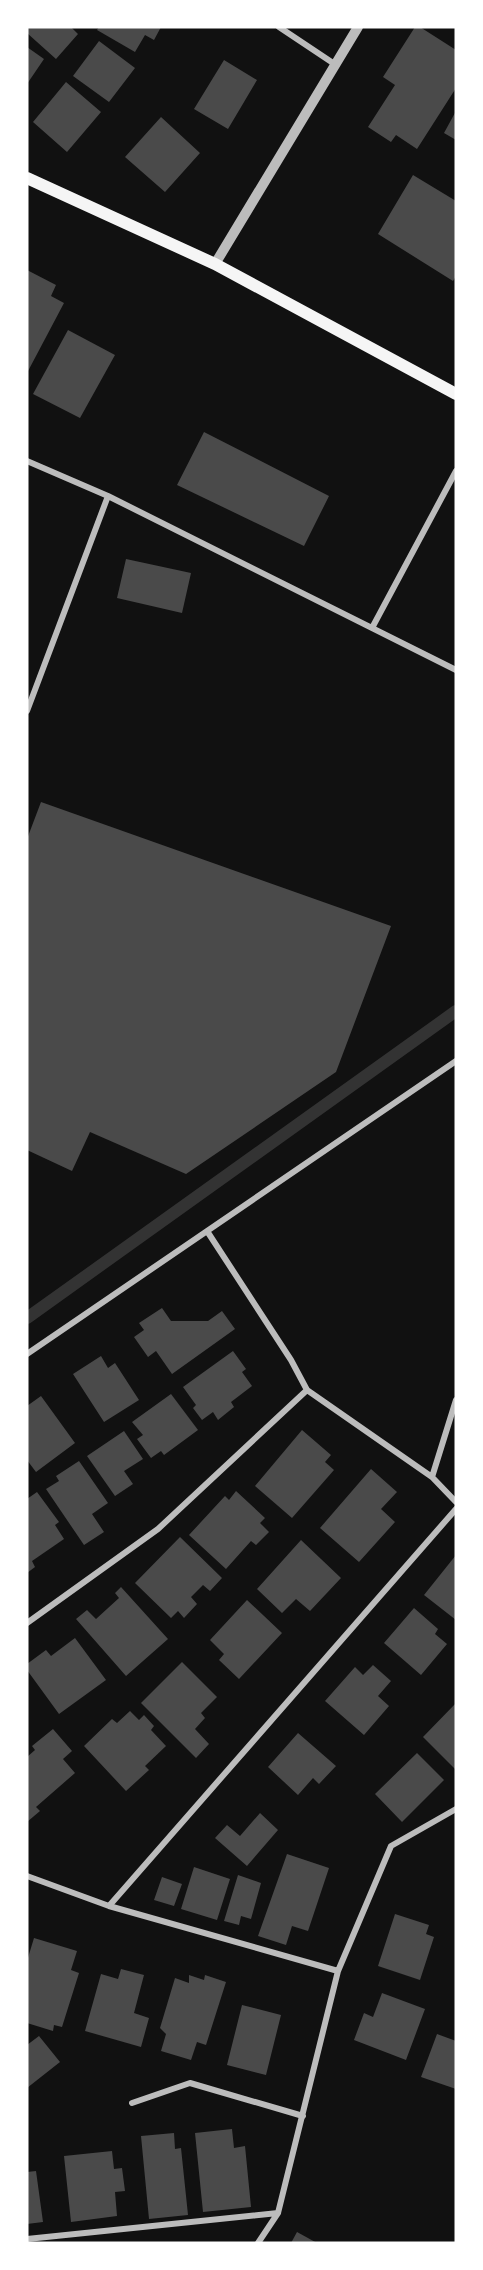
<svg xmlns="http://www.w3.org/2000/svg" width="483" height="2270" font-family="'Nunito Sans',sans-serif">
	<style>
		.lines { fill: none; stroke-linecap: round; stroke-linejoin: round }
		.stream { stroke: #333; stroke-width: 12 }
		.building { fill: #4a4a4a }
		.minor { stroke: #bcbcbc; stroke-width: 6 }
		.tertiary { stroke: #bcbcbc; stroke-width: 10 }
		.secondary { stroke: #f5f5f5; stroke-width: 12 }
	</style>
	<rect width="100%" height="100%" fill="#111"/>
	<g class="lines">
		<path class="stream" d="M27 1318 456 1011"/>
	</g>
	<path class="building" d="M27 27H71L78 34 56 59 27 33Z
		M99 27H161L154 40 145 35 135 52 97 30Z
		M415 27H420L456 50V88L417 149 396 135 391 142 368 127 395 85 383 77Z
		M99 41 135 68 109 102 73 76Z
		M27 47 44 59 27 84Z
		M224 60 257 80 228 129 194 109Z
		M66 82 101 112 67 152 33 122Z
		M456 111V140L444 133Z
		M161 117 200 153 165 192 125 157Z
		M413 175 456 201V276L453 281 378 234Z
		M27 270 56 285 51 296 64 303 27 373Z
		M68 330 115 355 80 418 33 394Z
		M204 432 329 496 304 546 177 485Z
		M126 559 191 573 182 613 117 598Z
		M41 802 391 926 336 1072 186 1174 90 1132 72 1171 27 1150V839Z
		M162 1308 171 1321H208L222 1311 235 1329 172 1374 156 1351 148 1357 134 1337 144 1330 139 1323Z
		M233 1351 246 1369 242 1372 252 1386 231 1402 234 1407 218 1420 213 1412 202 1420 193 1408 196 1405 183 1387Z
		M101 1356 108 1368 115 1363 139 1400 104 1422 73 1374Z
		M171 1394 198 1430 164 1455 161 1451 151 1458 137 1439 143 1435 132 1422Z
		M41 1396 75 1443 36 1472 27 1460V1406Z
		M302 1430 331 1455 325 1462 334 1470 292 1518 255 1486Z
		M124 1431 143 1459 124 1471 133 1484 115 1496 87 1456Z
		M79 1461 108 1503 92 1514 104 1532 84 1545 46 1489 59 1481 56 1476Z
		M371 1469 397 1492 381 1509 395 1522 359 1562 320 1528Z
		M236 1491 265 1518 260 1523 269 1532 256 1545 251 1541 226 1569 189 1535 225 1496 229 1500Z
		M37 1492 59 1522 55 1525 64 1539 32 1561 35 1567 27 1573V1499Z
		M180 1537 222 1578 210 1591 203 1585 191 1597 197 1604 184 1618 178 1611 171 1618 135 1583Z
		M301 1540 341 1578 310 1611 296 1599 282 1613 257 1589Z
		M456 1555V1620L424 1595Z
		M121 1587 168 1639 126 1676 76 1619 87 1610 96 1619 119 1598 115 1593Z
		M247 1600 282 1633 239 1679 219 1660 224 1654 210 1640Z
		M414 1608 438 1629 435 1634 447 1644 421 1675 384 1643Z
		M75 1638 106 1680 59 1714 27 1670V1664L46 1650 51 1656Z
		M182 1662 217 1697 201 1713 205 1718 195 1729 209 1744 196 1758 141 1703Z
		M373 1665 391 1681 378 1696 389 1706 364 1735 325 1701 355 1667 363 1675Z
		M456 1703V1770L423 1737Z
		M130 1711 139 1720 144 1715 154 1726 151 1730 166 1746 145 1766 149 1770 126 1791 84 1746 112 1719 117 1723Z
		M53 1729 72 1751 63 1759 75 1773 36 1807 40 1811 27 1822V1757L35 1750 32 1746Z
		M298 1733 336 1766 319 1784 313 1778 298 1795 268 1767Z
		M417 1753 444 1780 402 1822 375 1794Z
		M260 1813 278 1830 247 1866 215 1838 227 1825 240 1836Z
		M287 1854 329 1868 308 1931 292 1926 286 1945 258 1936Z
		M194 1867 230 1879 217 1920 181 1909Z
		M238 1875 261 1883 251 1919 241 1916 239 1925 224 1921Z
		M162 1877 182 1884 174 1906 154 1900Z
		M395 1914 429 1925 426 1934 434 1937 420 1980 378 1966Z
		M34 1938 77 1951 71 1970 79 1973 62 2027 54 2025 53 2031 27 2023V1961Z
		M121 1969 144 1975 134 2013 149 2018 141 2047 85 2031 101 1974 118 1979Z
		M189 1975 204 1980 205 1975 226 1982 206 2045 197 2042 191 2060 161 2051 166 2034 160 2028 175 1978 189 1983Z
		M382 1993 425 2009 406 2060 354 2040 364 2013 373 2017Z
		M242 2005 281 2015 266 2075 227 2065Z
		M437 2034 456 2041V2089L421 2077Z
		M39 2036 60 2062 27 2088V2045Z
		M232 2129 234 2148 245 2146 251 2207 203 2212 195 2133Z
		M174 2133 175 2149 181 2148 188 2215 149 2219 141 2136Z
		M112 2151 114 2169 122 2168 125 2191 115 2192 117 2216 71 2222 64 2156Z
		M36 2171 43 2222 27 2224V2172Z
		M297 2232 317 2243H291Z"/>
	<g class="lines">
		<path class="minor" d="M279 27 336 65
			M27 461 108 496 456 670
			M372 628 456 471
			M27 711 108 496
			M207 1231 291 1360 307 1390 432 1477 456 1502
			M27 1354 456 1061
			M432 1477 456 1400
			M27 1623 158 1529 307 1390
			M27 1876 109 1906 338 1971
			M109 1906 456 1509
			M132 2103 190 2083 303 2116
			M27 2239 278 2213 338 1971 391 1846 456 1809
			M258 2243 278 2213"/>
		<path class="tertiary" d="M215 264 358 27"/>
		<path class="secondary" d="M27 178 215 264 456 394"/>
	</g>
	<rect width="483" height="2270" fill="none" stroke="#ffffff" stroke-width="57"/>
</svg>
